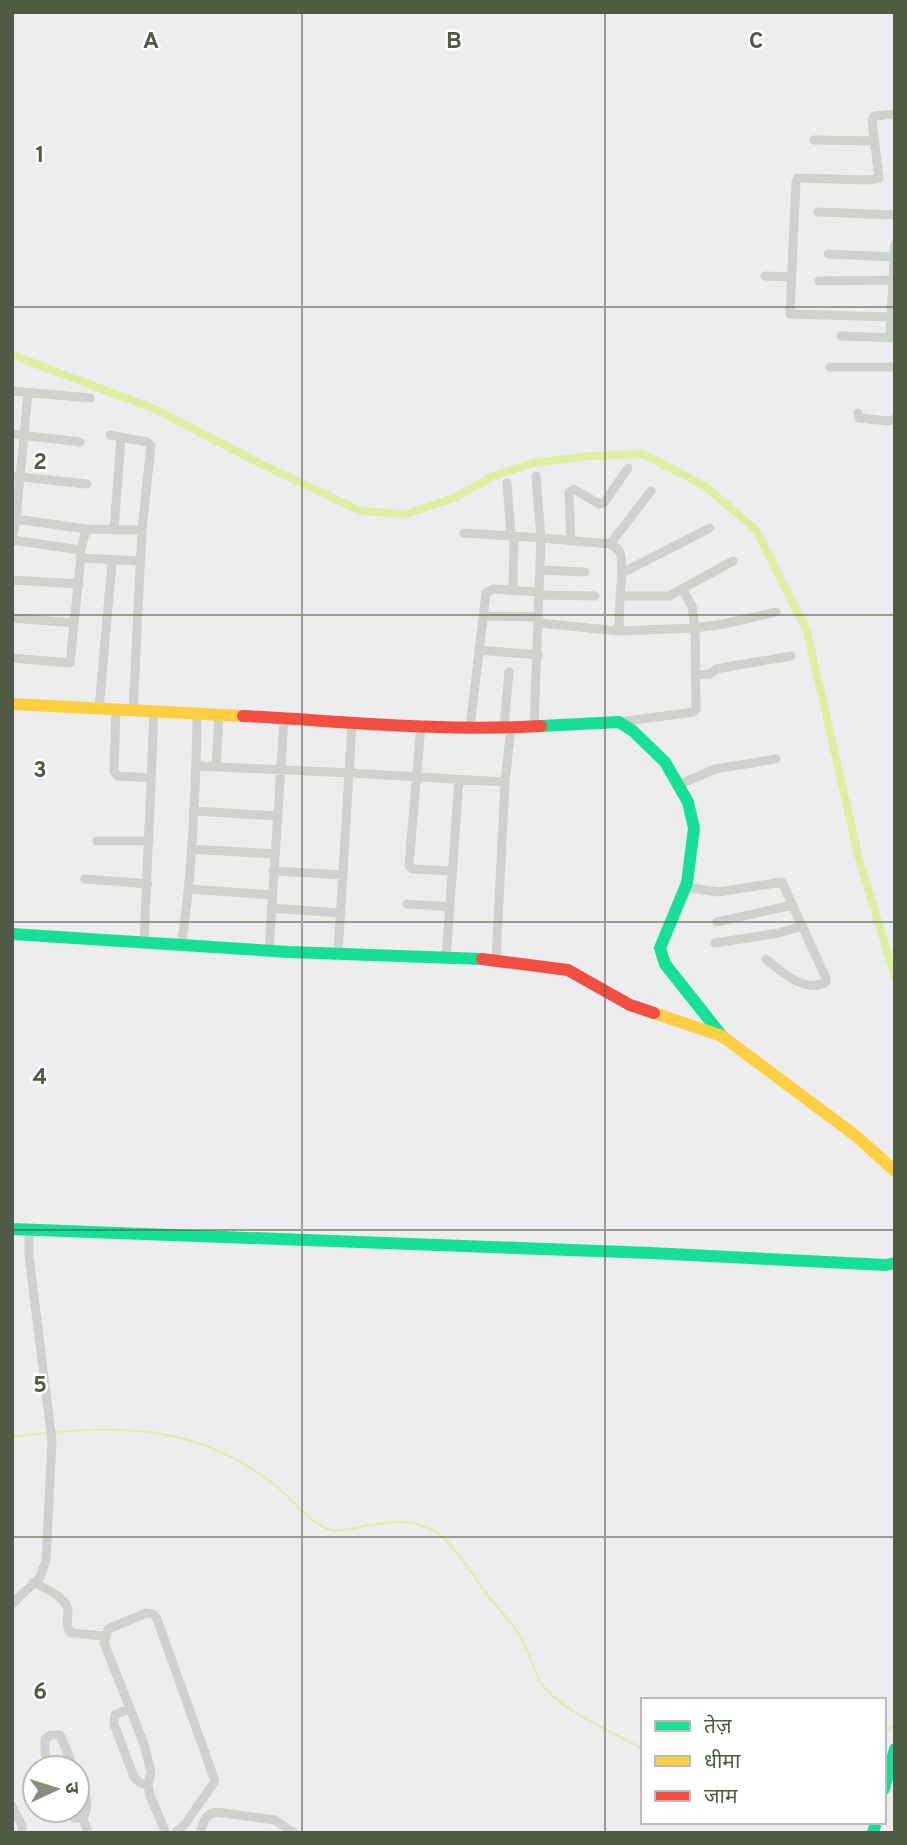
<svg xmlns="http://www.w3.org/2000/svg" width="907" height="1845" font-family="Overpass,'Noto Sans Devanagari',sans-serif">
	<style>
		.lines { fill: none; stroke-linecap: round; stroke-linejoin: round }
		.stream { stroke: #deefa2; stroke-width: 2 }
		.canal { stroke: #deefa2; stroke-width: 8 }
		.street { stroke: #ced1cc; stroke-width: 9 }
		.fast { stroke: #16e098; stroke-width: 12 }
		.slow { stroke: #ffcf43; stroke-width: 12 }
		.jam { stroke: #f24e42; stroke-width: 12 }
		.grid { fill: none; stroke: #505b44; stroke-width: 2; stroke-opacity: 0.55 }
		.grid-label { font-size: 23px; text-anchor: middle; font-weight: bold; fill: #505b44; stroke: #fff; stroke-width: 5; stroke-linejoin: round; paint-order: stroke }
	</style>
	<rect width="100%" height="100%" fill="#ededef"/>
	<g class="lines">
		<path class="stream" d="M55 1432C134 1424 206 1432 271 1482 291 1496 305 1520 328 1529 341 1533 352 1528 365 1526 390 1521 420 1518 440 1535 456 1549 468 1567 480 1585 492 1604 511 1619 522 1639 531 1654 533 1674 544 1687 566 1713 613 1732 643 1749
			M12 1437 46 1433
			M884 1730 895 1726"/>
		<path class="canal" d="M12 355 155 409 263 465 361 511 406 514 456 497 493 476 533 463 590 456 643 454 705 486 756 530 807 631 859 859 895 977"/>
		<path class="street" d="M814 140 875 141
			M818 212 895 215
			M828 254 894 257
			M765 276 791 277
			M893 280 891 317 790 314 796 182 798 178 867 180 879 178 872 121 874 116 895 114
			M819 281 893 280 895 244
			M841 336 895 338
			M890 338 891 317
			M830 367H895
			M12 391 90 398
			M858 413 859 418 889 421 895 419
			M12 434 80 442
			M110 435 147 442 151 445 142 530 133 711
			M12 476 87 484
			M507 483 511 536
			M12 518 16 519 28 393
			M86 529 80 554 82 558 140 561
			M114 530 121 437
			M464 533 541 538 536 476
			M12 540 81 550
			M12 541 16 519 86 529 142 530
			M571 541 569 492 574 489 599 504 604 503 628 468
			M610 544 651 491
			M540 570 585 572
			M12 580 79 584
			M683 590 692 606 695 628 619 631 620 596H669L733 561
			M513 591 514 537
			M540 595 595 596
			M620 596 622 573 710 528
			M483 616 539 617
			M12 618 74 623
			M539 623 619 631
			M479 650 538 655
			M12 658 70 663 81 556
			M696 675 710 674 716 669 791 656
			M99 709 112 562
			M116 710 114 772 118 776 151 778
			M619 722 694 712 696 709 695 628 724 624 776 612
			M421 725 409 865 412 869 452 871
			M534 726 541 538 610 544C624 550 621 559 622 573
			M470 727 486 593 493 589 540 592
			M504 727 509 672
			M196 766 351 773 505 782
			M216 767 219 716
			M678 785 715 769 776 759
			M193 811 277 816
			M97 841H149
			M191 849 275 854
			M273 871 343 875
			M85 879 148 884
			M685 887 718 892 782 882 802 926 779 933 715 943
			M188 889 272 895
			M407 904 450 907
			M271 908 341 913
			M717 922 793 905
			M144 944 154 712
			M181 946C193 870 196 791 197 714
			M269 951 284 719
			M338 954 352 723
			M446 958 459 780
			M766 959C782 972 805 994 826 982V978L802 926
			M496 960 505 782 511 728
			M34 1582C45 1589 67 1597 68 1611 68 1621 65 1625 71 1633L104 1636
			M12 1604 40 1577 46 1561 52 1441 29 1256V1230
			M129 1709 115 1715 114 1724 134 1777 140 1783 148 1785
			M50 1768 45 1753V1739L51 1735H60L74 1768
			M77 1774C83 1790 92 1803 83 1818L88 1833
			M12 1806 22 1825V1833
			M67 1810 74 1818H83
			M166 1833 150 1796 148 1785 151 1772 144 1744 104 1643 108 1629 146 1613 153 1614 157 1619 215 1781 185 1824 175 1833
			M200 1833C203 1823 205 1814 216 1812L275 1820 294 1833"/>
		<path class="fast" d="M541 726 619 722 633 731 665 762 688 802 694 828 687 883 660 948 665 964 722 1036
			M12 934 289 952 482 959
			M12 1229 651 1253 886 1265 895 1263
			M884 1789 895 1749
			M873 1833 876 1822"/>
		<path class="slow" d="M12 704 243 716
			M654 1013 722 1036 856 1136 895 1171"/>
		<path class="jam" d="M243 716C342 721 442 732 541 726
			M482 959 568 970 630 1005 654 1013"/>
	</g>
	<path class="grid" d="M302 12V1833M605 12V1833M12 307H895M12 615H895M12 922H895M12 1230H895M12 1537H895"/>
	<g class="grid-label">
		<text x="151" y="48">A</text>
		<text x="454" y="48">B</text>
		<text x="756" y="48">C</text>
		<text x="40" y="162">1</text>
		<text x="40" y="469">2</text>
		<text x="40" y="777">3</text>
		<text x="40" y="1084">4</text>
		<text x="40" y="1392">5</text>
		<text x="40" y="1699">6</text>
	</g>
	<rect width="907" height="1845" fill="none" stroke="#505b44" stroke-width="28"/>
	<rect x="641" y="1698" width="245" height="126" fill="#ffffff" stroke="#b9bdb4" stroke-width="2"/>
	<rect x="655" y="1721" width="35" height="10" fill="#16e098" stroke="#b9bdb4" stroke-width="2"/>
	<text x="704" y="1733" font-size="21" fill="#505b44">तेज़</text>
	<rect x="655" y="1756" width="35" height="10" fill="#ffcf43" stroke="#b9bdb4" stroke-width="2"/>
	<text x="704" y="1768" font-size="21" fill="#505b44">धीमा</text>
	<rect x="655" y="1791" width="35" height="10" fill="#f24e42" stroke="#b9bdb4" stroke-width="2"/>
	<text x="704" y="1803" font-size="21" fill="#505b44">जाम</text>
	<g transform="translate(56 1789) rotate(86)"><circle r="33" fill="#ffffff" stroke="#b9bdb4" stroke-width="2"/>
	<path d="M0-5L12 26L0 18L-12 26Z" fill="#878e80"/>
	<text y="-10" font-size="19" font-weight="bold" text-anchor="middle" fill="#505b44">उ</text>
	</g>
</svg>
